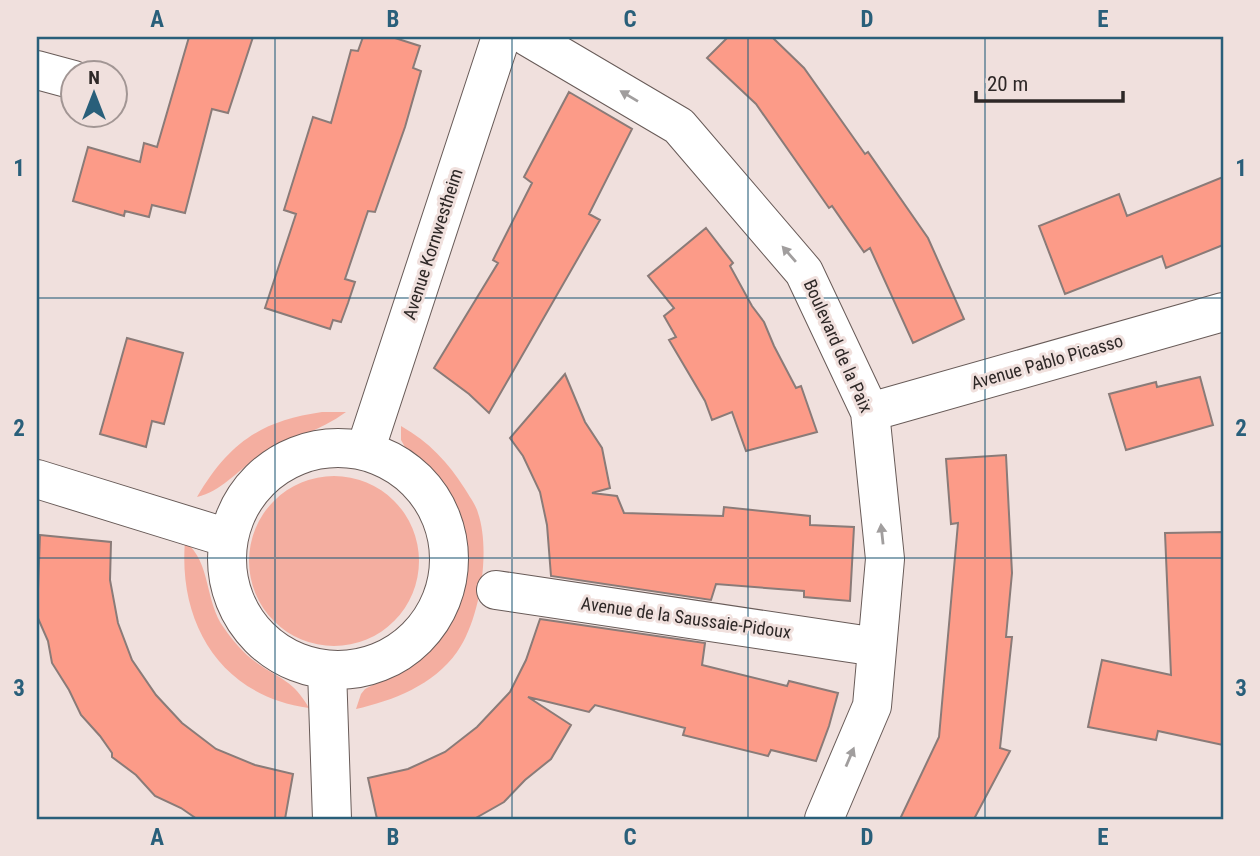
<svg xmlns="http://www.w3.org/2000/svg" width="1260" height="856" font-family="'Roboto Condensed',sans-serif">
	<style>
		.green { fill: #f4aea0 }
		.building { fill: #fc9b88; stroke: #8a7b78; stroke-width: 2 }
		.lines { fill: none; stroke-linecap: round; stroke-linejoin: round }
		.minor-casing { stroke: #685b58; stroke-width: 40 }
		.minor { stroke: #fff; stroke-width: 38 }
		.oneway { fill: #a19e9e }
		.grid { fill: none; stroke: #295f7a; stroke-width: 2; stroke-opacity: 0.55 }
		.labels { text-anchor: middle; stroke-width: 6; stroke-linejoin: round; paint-order: stroke }
		.street-label { font-size: 18px; fill: #2e2827; stroke: #f0e0dd }
		.neatline { fill: none; stroke: #295f7a; stroke-width: 2.5 }
		.grid-label { font-size: 23px; text-anchor: middle; font-weight: bold; fill: #295f7a }
	</style>
	<rect width="100%" height="100%" fill="#f0e0dd"/>
	<path class="green" d="M322 412H346C320 431 289 439 261 455 239 468 223 491 197 497 229 443 260 421 322 412Z
		M401 426C429 442 448 462 465 489 469 496 476 505 478 513 491 551 480 620 457 652 434 685 392 701 356 709L361 694 365 689 394 674 426 651 446 625 461 583V550L451 501 441 485 423 472 410 456 401 440Z
		M249 561a85 85 0 1 1 170 0a85 85 0 1 1-170 0Z
		M185 541C212 564 204 600 224 628 233 641 244 654 257 663 281 680 293 680 309 708 221 696 178 624 185 541Z"/>
	<path class="building" d="M189 37H253L228 113 212 109 185 213 152 205 149 217 125 211 124 216 73 201 88 147 140 162 144 143 157 147Z
		M363 37H392L420 46 413 68 421 71 405 127 375 212 368 211 345 279 355 282 348 303 341 322 333 320 330 329 265 308 296 214 284 210 313 117 331 123 351 50 358 51Z
		M728 37H772L804 68 865 154 868 152 928 238 964 319 913 343 870 248 864 252 832 206 829 208 756 104 707 58Z
		M569 92 632 129 589 214 600 220 489 413 469 394 434 368 498 263 493 260 532 183 524 177Z
		M1223 177V245L1166 268 1162 256 1065 294 1039 226 1119 194 1127 216Z
		M706 228 733 263 730 266 752 306 764 322 774 346 796 388 801 386 817 432 746 451 732 412 712 420 705 401 669 340 676 337 664 316 674 308 648 276Z
		M127 338 183 353 164 424 152 421 146 447 100 434Z
		M565 374 585 422 602 448 610 488 592 493 617 496 624 513 723 516 724 507 810 516V525L854 527 850 601 804 597V591L716 584 711 600 551 576 547 525 540 492 523 456 510 438Z
		M1200 377 1213 425 1126 450 1109 394 1156 382 1157 387Z
		M1006 455 1012 573 1006 637H1012L1000 748 1010 751 974 819H900L939 737 958 523 951 524 946 459Z
		M1223 532V745L1158 731 1156 740 1088 727 1102 660 1171 675 1165 533Z
		M40 535 111 542 110 580 118 623 132 660 156 695 182 723 216 749 255 765 293 774 285 819H197L181 808 155 796 136 775 112 757V753L100 736 81 715 69 690 52 663 48 641 37 616Z
		M540 619 705 643 702 665 787 686 789 681 838 693 829 726 816 761 771 750 768 756 683 735 685 728 595 705 589 712 528 697 571 725 551 759 525 780 504 802 474 819H377L368 778 408 769 445 752 477 727 510 692 526 660Z"/>
	<g class="lines">
		<defs>
			<path id="minor" d="M528 37 679 126 804 272 870 412 885 559 872 706 824 819
				M37 70 74 80
				M870 412 1223 312
				M227 559a111 111 0 1 1 222 0a111 111 0 1 1-222 0Z
				M365 451 501 37
				M37 479 228 538
				M496 590 877 647
				M327 670 332 819"/>
		</defs>
		<use href="#minor" class="minor-casing"/>
		<use href="#minor" class="minor"/>
	</g>
	<defs><path id="oneway-solid" d="M-6-.8H1V-3.2L6.5 0L1 3.2V.8H-6Z" transform="scale(1.75)"/></defs>
	<g class="oneway">
		<use href="#oneway-solid" transform="translate(629 96) rotate(-149)"/>
		<use href="#oneway-solid" transform="translate(789 254) rotate(-131)"/>
		<use href="#oneway-solid" transform="translate(882 534) rotate(-96)"/>
		<use href="#oneway-solid" transform="translate(850 757) rotate(-67)"/>
	</g>
	<path class="grid" d="M275 37V819M512 37V819M748 37V819M985 37V819M37 298H1223M37 558H1223"/>
	<g class="labels">
		<g class="street-label">
			<text transform="translate(433 244) rotate(-72)" y="6">Avenue Kornwestheim</text>
			<text transform="translate(838 346) rotate(66)" y="6">Boulevard de la Paix</text>
			<text transform="translate(1047 362) rotate(-16)" y="6">Avenue Pablo Picasso</text>
			<text transform="translate(686 618) rotate(8)" y="6">Avenue de la Saussaie-Pidoux</text>
		</g>
	</g>
	<rect width="1260" height="856" fill="none" stroke="#f0e0dd" stroke-width="77"/>
	<g transform="translate(94 94)"><circle r="33" fill="#f0e0dd" stroke="#a29694" stroke-width="2"/>
	<path d="M0-5L12 26L0 18L-12 26Z" fill="#295f7a"/>
	<text y="-10" font-size="19" font-weight="bold" text-anchor="middle" fill="#2e2827">N</text>
	</g>
	<path d="M976 91v10h147v-10" fill="none" stroke="#2e2827" stroke-width="3.5"/>
	<text x="987" y="91" font-size="21" fill="#2e2827" stroke="#f0e0dd" stroke-width="5" paint-order="stroke">20 m</text>
	<rect x="38" y="38" width="1184" height="780" class="neatline"/>
	<g class="grid-label">
		<text x="157" y="27">A</text>
		<text x="393" y="27">B</text>
		<text x="630" y="27">C</text>
		<text x="867" y="27">D</text>
		<text x="1103" y="27">E</text>
		<text x="19" y="176">1</text>
		<text x="1241" y="176">1</text>
		<text x="19" y="436">2</text>
		<text x="1241" y="436">2</text>
		<text x="19" y="696">3</text>
		<text x="1241" y="696">3</text>
		<text x="157" y="845">A</text>
		<text x="393" y="845">B</text>
		<text x="630" y="845">C</text>
		<text x="867" y="845">D</text>
		<text x="1103" y="845">E</text>
	</g>
</svg>
